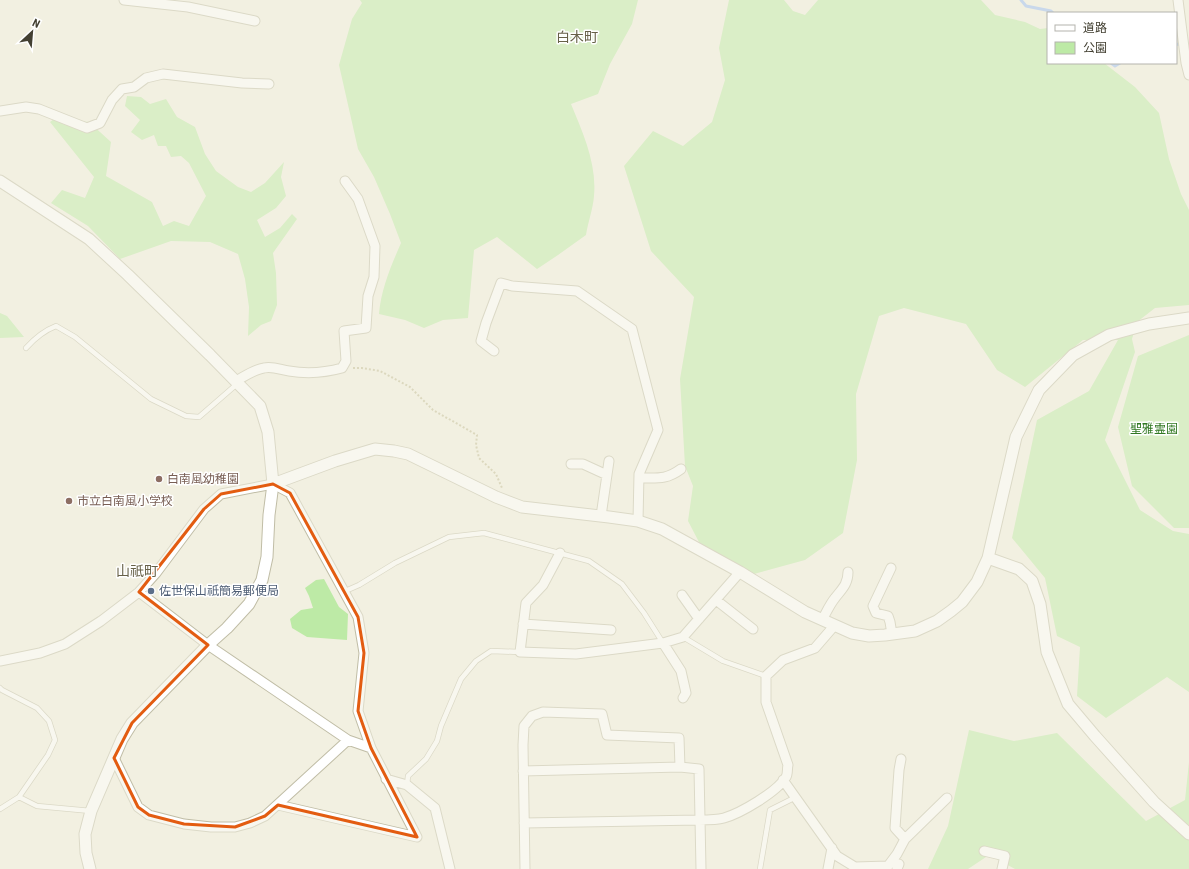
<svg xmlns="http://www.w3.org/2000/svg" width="1189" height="869" font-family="'Roboto Condensed','Noto Sans JP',sans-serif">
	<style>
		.green { fill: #bdeaa6 }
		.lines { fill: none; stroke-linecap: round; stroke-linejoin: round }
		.stream { stroke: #97bbf5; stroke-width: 3 }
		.service-casing { stroke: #c0bda6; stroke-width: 6 }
		.minor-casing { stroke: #c0bda6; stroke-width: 11 }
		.tertiary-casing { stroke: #c0bda6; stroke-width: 13 }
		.path { stroke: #c1ba93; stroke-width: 2; stroke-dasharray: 2 2; stroke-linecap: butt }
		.service { stroke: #fff; stroke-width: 4.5 }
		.minor { stroke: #fff; stroke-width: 9 }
		.tertiary { stroke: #fff; stroke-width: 11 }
		.marked { fill: none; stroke: #e35c11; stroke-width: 3; stroke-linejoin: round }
		.education-dot { fill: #8d6e63; stroke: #fff; stroke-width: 1.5 }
		.service-dot { fill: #5c6f8a; stroke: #fff; stroke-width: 1.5 }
		.labels { text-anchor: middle; stroke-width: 3; stroke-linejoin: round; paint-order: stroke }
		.park-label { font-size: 12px; fill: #317822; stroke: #fff }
		.education-label { font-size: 12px; fill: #785e54; stroke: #fff; text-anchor: start }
		.service-label { font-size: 12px; fill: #4e5e75; stroke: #fff; text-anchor: start }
		.quarter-label { font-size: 14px; fill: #676148; stroke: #fff }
	</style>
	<rect width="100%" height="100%" fill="#f2f0e1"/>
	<path class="green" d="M360 0H638L632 24 610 64 598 94 571 104C583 133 597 164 594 196 593 209 588 222 586 235L558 255 537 269 497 237 474 250 468 318 443 320 424 328 405 320 379 314C381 289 391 266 401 243L390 214 374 177 358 149 339 65 352 19 362 3Z
		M729 0H784L793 11 805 15 818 0H981L995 15 1025 22 1040 29 1048 28V63H1104L1135 87 1159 113 1169 159 1181 194 1189 210V305L1155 308 1137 322 1132 339 1135 352 1105 440 1140 510 1173 531 1189 534V692L1167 677 1106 718 1077 696 1080 647 1057 636 1045 578 1012 538 1037 420 1089 391 1118 340H1083L1025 387 997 370 966 324 904 308 879 316 856 394 857 460 843 533 805 560 754 574 700 544 688 521 693 486 685 466 680 379 694 297 651 251 624 166 653 131 683 146 712 122 725 80 719 48Z
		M127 96 141 97 150 104 166 99 177 117 195 127 205 154 216 171 238 187 251 192 265 183 284 162 281 177 286 196 276 208 257 220 265 237 280 228 292 214 297 219 273 253 276 273 277 305 271 321 261 325 248 336 249 307 245 279 238 254 210 242 171 241 120 259 88 226 51 203 62 190 85 198 94 177 50 122 54 119 89 122 111 142 106 176 152 202 163 226 174 221 189 226 206 196 189 163 181 156 171 157 166 146H158L154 135 142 140 131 132 140 120 125 106Z
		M0 313 7 316 24 337 0 338Z
		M1189 335V528H1174L1132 486 1118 427 1138 356Z
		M324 579 339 607 348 614 347 640 307 637 292 628 290 619 301 610 313 608 309 596 305 588 316 580Z
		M969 730 1014 741 1057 733 1146 821 1185 800 1189 762V869H1015L989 855 968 869H928L948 826Z"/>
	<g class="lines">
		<path class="stream" d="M1021 0 1026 6 1051 11 1053 13
			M1176 44 1189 46
			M1111 63 1115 66 1120 63"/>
		<defs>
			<path id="service" d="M26 348C35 338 43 331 56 326L75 337 151 399 186 416 199 417 237 384
				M343 592 359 585 395 563 449 537 484 533 589 561 622 584 644 613 663 643
				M683 637 723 661 766 676
				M0 688 2 690 37 708 49 721 55 740 48 755 19 797 0 809
				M407 785 408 776 426 759 437 741 441 726 461 679 476 661 491 651 520 652
				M19 797 37 806 91 811
				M760 869 770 810 796 797"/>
			<path id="minor" d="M124 0 188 7 255 21
				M1178 0 1186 63 1189 75
				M0 111 26 107 39 109 87 128 100 123 112 100 122 89 134 87 146 78 163 74 242 83 269 84
				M494 351 481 341 486 323 501 283 512 286 577 291 632 329 658 430 639 474 638 521
				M236 381C245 376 255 369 264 368 273 366 281 370 289 371 307 374 324 373 342 368L346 361 344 331 366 328 368 296 374 277 375 246 358 199 345 181
				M571 464H583L607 475
				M639 478C658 478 666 480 681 469
				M601 516 609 461
				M560 553 543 585 526 603 520 652 576 654 663 643 683 637 740 572
				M891 568 873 606 876 613 888 616 890 622 892 634
				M139 592 208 645 348 740 371 748
				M682 595 699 619
				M716 600 753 629
				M822 620C826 613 830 604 835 598 842 589 848 584 848 572
				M523 624 611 630
				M663 643 681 671 686 693 683 698
				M0 661 40 653 65 644 101 621 139 592 156 573 204 509 221 494 273 484 290 493 358 617 364 653 358 711 371 748 417 837 278 805
				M114 758 138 807 149 815 184 824 211 827H235L250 823 265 816 348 740
				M901 759 899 770 895 828 905 839
				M523 771 680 767 699 769 701 869
				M386 779 407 785 435 808 450 869
				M783 780 837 856 855 867 888 866 897 854 905 839 947 798
				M524 823 699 820C707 820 717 820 724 818 741 813 777 792 786 777 788 774 787 769 788 765L766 702V676L783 660 815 648 834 626
				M984 851 1005 856 1002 869
				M525 869 523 745 524 726 532 716 543 712 602 714 607 735 679 738 680 767
				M828 869 832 848
				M897 869 899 864"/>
			<path id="tertiary" d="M0 181 89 239 128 275 210 355 260 406 268 432 273 484 269 515 267 557 262 580 249 604 227 628 208 645 132 723 122 739 91 811 85 834 86 853 90 869
				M273 484 335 461 375 449 394 451 408 454 496 497 522 507 609 517 638 521 662 529 740 572 805 612 852 633 869 636 885 635 915 631 937 621 951 611 962 602 977 582 988 558 1016 437 1039 390 1073 355 1109 335 1149 324 1189 318
				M988 558 1019 569 1032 581 1040 604 1047 652 1068 704 1095 736 1154 802 1189 834"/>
		</defs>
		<use href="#service" class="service-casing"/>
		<use href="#minor" class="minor-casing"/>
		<use href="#tertiary" class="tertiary-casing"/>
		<path class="path" d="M353 368H362L380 371 410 387 433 410 477 435 476 445 479 458 496 474 502 488"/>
		<use href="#service" class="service"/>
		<use href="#minor" class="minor"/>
		<use href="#tertiary" class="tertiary"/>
	</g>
	<path d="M0 0H1189V869H0ZM273 484 290 493 358 617 364 653 358 711 371 748 417 837 278 805 265 816 235 827 184 824 149 815 138 807 114 758 132 723 208 645 139 592 204 509 221 494Z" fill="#f2f0e1" fill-opacity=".55" fill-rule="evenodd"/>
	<path class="marked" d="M273 484 290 493 358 617 364 653 358 711 371 748 417 837 278 805 265 816 235 827 184 824 149 815 138 807 114 758 132 723 208 645 139 592 204 509 221 494Z"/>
	<g class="education-dot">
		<circle cx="159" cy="479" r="4"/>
		<circle cx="69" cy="501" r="4"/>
	</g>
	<circle class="service-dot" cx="151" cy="591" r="4"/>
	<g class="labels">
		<g class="park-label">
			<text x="1154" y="433">聖雅霊園</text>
		</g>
		<g class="education-label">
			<text x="167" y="483">白南風幼稚園</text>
			<text x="77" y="505">市立白南風小学校</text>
		</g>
		<g class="service-label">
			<text x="159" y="595">佐世保山祇簡易郵便局</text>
		</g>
		<g class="quarter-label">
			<text x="577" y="42">白木町</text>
			<text x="137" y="576">山祇町</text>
		</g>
	</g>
	<rect x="1047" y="12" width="130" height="52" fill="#ffffff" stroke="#b4b3ad"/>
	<rect x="1055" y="25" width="20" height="6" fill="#ffffff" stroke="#b4b3ad"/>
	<text x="1083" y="32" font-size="12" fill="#434032">道路</text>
	<rect x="1055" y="42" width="20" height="12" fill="#bdeaa6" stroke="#b4b3ad"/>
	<text x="1083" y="52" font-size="12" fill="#434032">公園</text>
	<g transform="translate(32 32) rotate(26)" stroke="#ffffff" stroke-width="3" paint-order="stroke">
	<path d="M0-3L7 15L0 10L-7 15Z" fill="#434032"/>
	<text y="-6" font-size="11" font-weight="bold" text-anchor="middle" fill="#434032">N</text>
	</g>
</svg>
